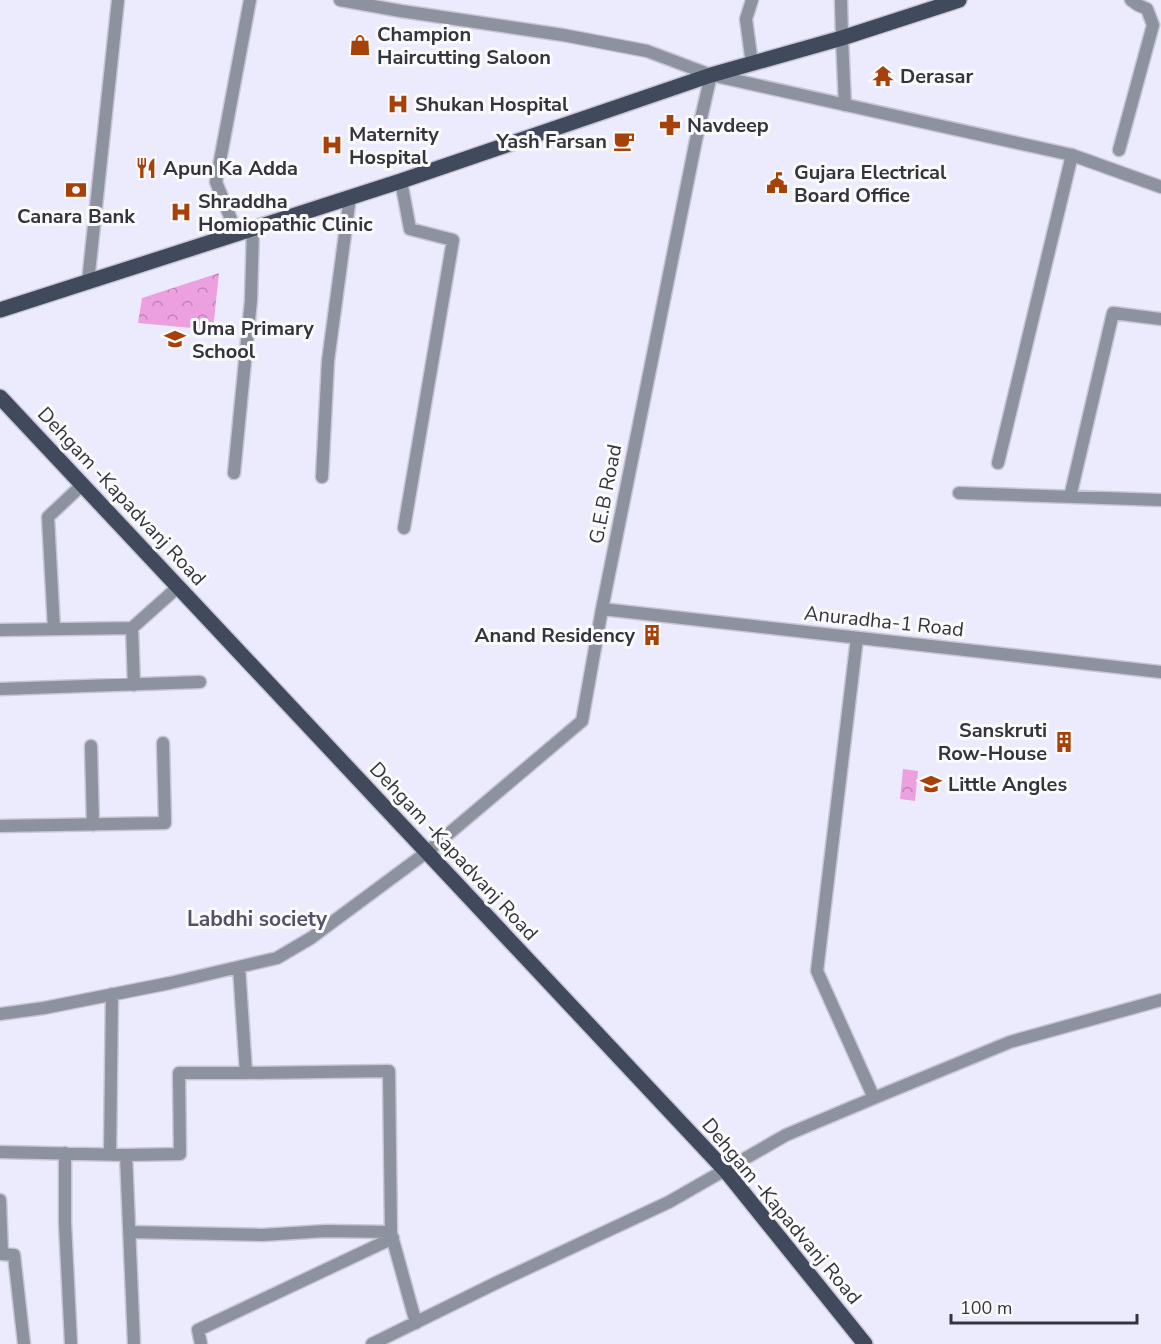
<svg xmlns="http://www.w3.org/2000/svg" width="1161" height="1344" font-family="'Nunito Sans',sans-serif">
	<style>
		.park { fill: url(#park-crowns) }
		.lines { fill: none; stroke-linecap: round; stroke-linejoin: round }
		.minor-casing { stroke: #c6c6d7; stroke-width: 15 }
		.tertiary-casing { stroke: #c6c6d7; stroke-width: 15 }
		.primary-casing { stroke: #c6c6d7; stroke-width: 18 }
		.minor { stroke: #8d939e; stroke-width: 12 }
		.tertiary { stroke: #8d939e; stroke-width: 12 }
		.primary { stroke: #404a5c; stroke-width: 15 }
		.labels { text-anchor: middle; stroke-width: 6; stroke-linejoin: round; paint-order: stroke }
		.poi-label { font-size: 20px; font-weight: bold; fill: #34343f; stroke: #fafafa; text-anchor: start }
		.street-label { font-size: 20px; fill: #34343f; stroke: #fafafa }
		.neighbourhood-label { font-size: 21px; font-weight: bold; fill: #525169; stroke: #fafafa }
	</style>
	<defs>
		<pattern id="park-crowns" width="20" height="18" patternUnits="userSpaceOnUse" patternTransform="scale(1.5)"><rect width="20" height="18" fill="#eda0df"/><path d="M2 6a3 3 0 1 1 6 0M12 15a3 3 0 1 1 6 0" fill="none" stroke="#c183b6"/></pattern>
	</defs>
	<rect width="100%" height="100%" fill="#ebebfd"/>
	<path class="park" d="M219 273 213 330 138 323 142 298Z
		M903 769 918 771 915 801 900 799Z"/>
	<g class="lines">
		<defs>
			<path id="minor" d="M752 0 746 19 752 64
				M841 0 842 38
				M1119 150 1153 25 1147 9 1138 5 1131 0
				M401 181 410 229 453 240 404 528
				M237 234 216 182 250 0
				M88 282 118 0
				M998 463 1072 155
				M234 473 251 300 253 229
				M322 477 328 361 350 197
				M959 493 1161 500
				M1070 497 1113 313 1161 319
				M54 629 48 517 82 485
				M0 630 132 628
				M134 685 132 628 178 587
				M0 689 200 682
				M91 746 93 825
				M0 826 165 823 163 743
				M0 1014 44 1008 170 983 277 958 311 938 427 852
				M874 1098 1010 1042 1161 1000
				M0 1152 126 1155 180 1154 179 1073H246L239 967
				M65 1153V1223L71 1344
				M110 1154 112 994
				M126 1155 134 1344
				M0 1200 2 1254 14 1255 24 1344
				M130 1232 262 1235 326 1231 391 1232 389 1071 246 1073
				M391 1233 416 1323
				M201 1344 198 1330 393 1238
				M372 1344 498 1282 669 1202 786 1135 874 1098 817 971 857 638"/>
			<path id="tertiary" d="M340 0 401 11 563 35 647 51 711 75 1072 155 1161 187
				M842 38 845 105
				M602 609 1161 672
				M427 852 582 721 602 609 696 140 711 75"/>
			<path id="primary" d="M0 310 401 181 711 75 842 38 959 0
				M0 397 725 1170 865 1344"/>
		</defs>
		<use href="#minor" class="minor-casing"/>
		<use href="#tertiary" class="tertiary-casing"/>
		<use href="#primary" class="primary-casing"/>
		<use href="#minor" class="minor"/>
		<use href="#tertiary" class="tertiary"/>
		<use href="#primary" class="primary"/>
	</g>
	<defs>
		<symbol id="shop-bare" viewBox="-9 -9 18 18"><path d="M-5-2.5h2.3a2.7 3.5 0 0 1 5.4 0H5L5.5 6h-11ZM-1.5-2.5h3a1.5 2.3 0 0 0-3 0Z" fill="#a64209" stroke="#fafafa" stroke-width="2.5" paint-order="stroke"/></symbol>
		<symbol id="temple-bare" viewBox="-9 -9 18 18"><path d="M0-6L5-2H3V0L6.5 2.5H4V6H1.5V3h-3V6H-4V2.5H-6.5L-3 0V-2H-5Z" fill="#a64209" stroke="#fafafa" stroke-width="2.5" paint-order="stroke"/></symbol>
		<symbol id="hospital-bare" viewBox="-9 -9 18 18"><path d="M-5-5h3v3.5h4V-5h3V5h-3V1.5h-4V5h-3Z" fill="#a64209" stroke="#fafafa" stroke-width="2.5" paint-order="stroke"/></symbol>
		<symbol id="pharmacy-bare" viewBox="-9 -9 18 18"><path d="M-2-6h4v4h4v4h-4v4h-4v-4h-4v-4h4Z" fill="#a64209" stroke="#fafafa" stroke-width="2.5" paint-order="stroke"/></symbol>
		<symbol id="cafe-bare" viewBox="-9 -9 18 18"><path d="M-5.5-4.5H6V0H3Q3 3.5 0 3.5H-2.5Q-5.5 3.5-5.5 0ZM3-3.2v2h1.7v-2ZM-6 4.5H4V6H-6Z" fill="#a64209" stroke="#fafafa" stroke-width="2.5" paint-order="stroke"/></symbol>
		<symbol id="restaurant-bare" viewBox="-9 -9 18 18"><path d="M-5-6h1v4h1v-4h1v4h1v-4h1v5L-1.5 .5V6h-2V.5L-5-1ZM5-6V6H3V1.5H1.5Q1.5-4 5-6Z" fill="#a64209" stroke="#fafafa" stroke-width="2.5" paint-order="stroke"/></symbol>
		<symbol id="civic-bare" viewBox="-9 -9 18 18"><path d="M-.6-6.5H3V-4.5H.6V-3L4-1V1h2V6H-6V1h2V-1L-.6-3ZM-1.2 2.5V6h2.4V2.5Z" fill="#a64209" stroke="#fafafa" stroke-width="2.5" paint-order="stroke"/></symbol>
		<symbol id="bank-bare" viewBox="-9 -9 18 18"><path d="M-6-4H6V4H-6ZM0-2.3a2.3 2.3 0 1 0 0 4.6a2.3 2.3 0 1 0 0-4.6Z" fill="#a64209" stroke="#fafafa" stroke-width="2.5" paint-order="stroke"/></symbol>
		<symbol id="school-bare" viewBox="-9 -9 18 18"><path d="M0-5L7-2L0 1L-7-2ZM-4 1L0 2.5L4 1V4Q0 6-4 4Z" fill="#a64209" stroke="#fafafa" stroke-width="2.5" paint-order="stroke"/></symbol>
		<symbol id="building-bare" viewBox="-9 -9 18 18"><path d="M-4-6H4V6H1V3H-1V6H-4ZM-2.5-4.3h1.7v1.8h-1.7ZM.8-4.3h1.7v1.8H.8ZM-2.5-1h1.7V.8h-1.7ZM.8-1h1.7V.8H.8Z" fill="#a64209" stroke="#fafafa" stroke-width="2.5" paint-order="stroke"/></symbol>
	</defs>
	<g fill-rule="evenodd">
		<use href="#shop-bare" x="345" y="30" width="30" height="30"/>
		<use href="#temple-bare" x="868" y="61" width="30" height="30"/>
		<use href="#hospital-bare" x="383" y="89" width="30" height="30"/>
		<use href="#pharmacy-bare" x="655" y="110" width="30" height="30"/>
		<use href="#cafe-bare" x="609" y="126" width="30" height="30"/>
		<use href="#hospital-bare" x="317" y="130" width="30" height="30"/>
		<use href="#restaurant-bare" x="131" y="153" width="30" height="30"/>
		<use href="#civic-bare" x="762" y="168" width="30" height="30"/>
		<use href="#bank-bare" x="61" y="175" width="30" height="30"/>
		<use href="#hospital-bare" x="166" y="197" width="30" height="30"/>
		<use href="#school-bare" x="160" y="324" width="30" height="30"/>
		<use href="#building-bare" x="637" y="620" width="30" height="30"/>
		<use href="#building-bare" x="1049" y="727" width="30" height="30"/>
		<use href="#school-bare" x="916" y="769" width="30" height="30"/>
	</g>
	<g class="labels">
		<g class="poi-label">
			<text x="377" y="41">Champion<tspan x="377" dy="23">Haircutting Saloon</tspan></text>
			<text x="900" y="83">Derasar</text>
			<text x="415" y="111">Shukan Hospital</text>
			<text x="687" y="132">Navdeep</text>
			<text x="349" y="141">Maternity<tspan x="349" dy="23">Hospital</tspan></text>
			<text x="607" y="148" text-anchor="end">Yash Farsan</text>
			<text x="163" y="175">Apun Ka Adda</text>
			<text x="794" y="179">Gujara Electrical<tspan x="794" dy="23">Board Office</tspan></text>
			<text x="198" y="208">Shraddha<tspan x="198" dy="23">Homiopathic Clinic</tspan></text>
			<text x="76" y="223" text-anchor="middle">Canara Bank</text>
			<text x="192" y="335">Uma Primary<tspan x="192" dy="23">School</tspan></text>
			<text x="635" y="642" text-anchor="end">Anand Residency</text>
			<text x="1047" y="737" text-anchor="end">Sanskruti<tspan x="1047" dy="23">Row-House</tspan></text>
			<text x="948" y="791">Little Angles</text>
		</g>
		<g class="street-label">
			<text transform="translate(605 494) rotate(-79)" y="7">G.E.B Road</text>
			<text transform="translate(122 496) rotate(47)" y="7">Dehgam -Kapadvanj Road</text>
			<text transform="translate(884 621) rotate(6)" y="7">Anuradha-1 Road</text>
			<text transform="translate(454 851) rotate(47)" y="7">Dehgam -Kapadvanj Road</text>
			<text transform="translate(782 1211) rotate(50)" y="7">Dehgam -Kapadvanj Road</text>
		</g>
		<g class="neighbourhood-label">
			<text x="257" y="926">Labdhi society</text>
		</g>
	</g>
	<path d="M951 1314v9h186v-9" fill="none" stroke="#34343f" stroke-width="3"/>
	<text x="960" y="1314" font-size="18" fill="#34343f" stroke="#fafafa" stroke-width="4.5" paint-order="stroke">100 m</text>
</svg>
